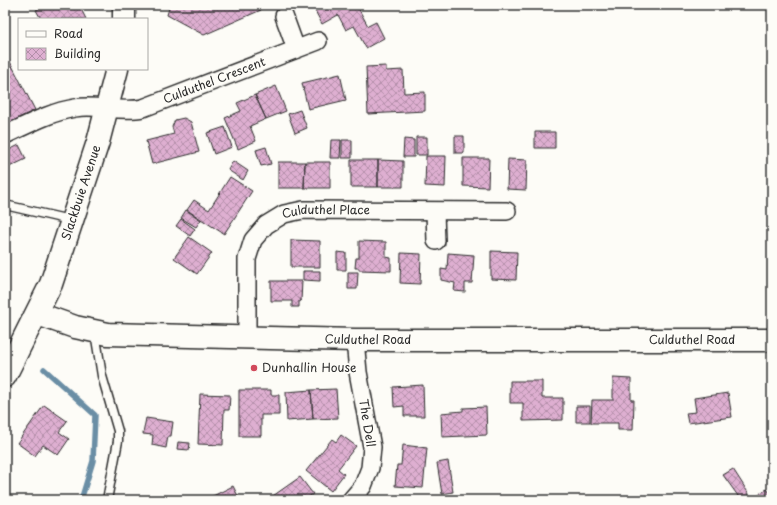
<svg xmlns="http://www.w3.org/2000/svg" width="777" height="505" font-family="'Playpen Sans',sans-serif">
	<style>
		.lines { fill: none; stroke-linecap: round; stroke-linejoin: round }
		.stream { stroke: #6b8ea5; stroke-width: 5.5 }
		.building { fill: url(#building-cross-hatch); stroke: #2b2b2b }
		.lane-casing { stroke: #2b2b2b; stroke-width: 11 }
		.street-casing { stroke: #2b2b2b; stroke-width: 20 }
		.secondary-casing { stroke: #2b2b2b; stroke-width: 25 }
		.lane { stroke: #fdfcf7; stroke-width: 8 }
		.street { stroke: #fdfcf7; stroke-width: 17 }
		.secondary { stroke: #fdfcf7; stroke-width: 22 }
		.poi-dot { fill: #d1495b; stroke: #fdfcf7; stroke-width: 1.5 }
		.labels { text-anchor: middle; stroke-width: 4; stroke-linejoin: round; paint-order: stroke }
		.street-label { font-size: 12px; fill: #2b2b2b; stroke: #fdfcf7 }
		.poi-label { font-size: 12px; fill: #2b2b2b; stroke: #fdfcf7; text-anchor: start }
	</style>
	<defs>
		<pattern id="building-cross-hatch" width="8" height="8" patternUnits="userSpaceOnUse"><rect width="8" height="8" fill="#deafd1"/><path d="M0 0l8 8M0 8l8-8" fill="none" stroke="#b48faa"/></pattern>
	</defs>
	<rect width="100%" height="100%" fill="#fdfcf7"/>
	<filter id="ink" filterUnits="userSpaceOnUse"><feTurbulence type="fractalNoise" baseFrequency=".025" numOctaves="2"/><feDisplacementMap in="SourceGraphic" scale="8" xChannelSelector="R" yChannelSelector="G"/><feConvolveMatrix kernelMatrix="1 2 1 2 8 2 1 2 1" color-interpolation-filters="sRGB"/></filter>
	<g filter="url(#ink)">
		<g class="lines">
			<path class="stream" d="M44 369 95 415 93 461 81 500"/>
		</g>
		<path class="building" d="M46 5H79L86 19H55L54 18 41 19 36 10Z
			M170 5H259L261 10 204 35 167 15Z
			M312 5H358L357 6 368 26 376 22 384 38 366 48 354 26 346 30 338 15 322 24Z
			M5 52 35 110 5 125V102L8 100 5 94Z
			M386 66V71L403 70 404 93 425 92V111L368 114 366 67Z
			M340 74 346 100 308 109 302 83Z
			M276 86 286 111 266 119 255 95Z
			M255 95 266 119 250 126 256 141 238 149 225 118 241 111 237 103Z
			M300 110 307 128 295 133 288 114Z
			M184 118 191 122 199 152 152 164 146 141 174 134 172 127 175 120Z
			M225 127 232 147 214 154 207 133Z
			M535 132H555V148H535Z
			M455 136H464V153H455Z
			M416 137H427V155H416Z
			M404 139 414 140V157H403Z
			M331 140H341L340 158H330Z
			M342 140H352V158H342Z
			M19 145 26 159 5 169V152Z
			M266 147 271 164 261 166 256 150Z
			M426 156H446L445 187 425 186Z
			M463 158H489L488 187 463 186Z
			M508 159 527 160 526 190 507 189Z
			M351 160H378V187H351Z
			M378 160 403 161V187H378Z
			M233 161 248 171 243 180 228 170Z
			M278 162H305L304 188H278Z
			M305 162H330V188H304Z
			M230 177 252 191 224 234 187 210 194 200 209 210Z
			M186 210 201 220 196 227 181 218Z
			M181 219 195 229 190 236 176 226Z
			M189 237 212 253 197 274 174 258Z
			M291 240 320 241V267H291Z
			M359 241 386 242V257L391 258V271L359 270V268H355L356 258H359Z
			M491 251 517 252 516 280 491 279Z
			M337 252 346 253V270H337Z
			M401 253 421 254 420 284 400 283Z
			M448 253 474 255 472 283H465V292L454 291 455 283 441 280V269L447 270Z
			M303 271H320V281L303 280Z
			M348 272H358L357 289H348Z
			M271 281H302L301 301H299V307H292V301H271Z
			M613 378 631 379V400H634L633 430H618V423H591L592 400H613Z
			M510 381H542V398H563V420L523 421V403H510Z
			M423 385 424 416H404V406L394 407 393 387Z
			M336 389 338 418 313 419 311 390Z
			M239 390H271V395H279V415H261V436H239Z
			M311 390 313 419 287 421 286 392Z
			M728 393 732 417 688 423 686 413 696 412 694 398Z
			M200 394 230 395 229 410H224L223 445 198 444Z
			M44 405 67 421 59 432 69 439 58 455 43 445 35 456 17 443Z
			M576 406H590V422H576Z
			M486 407 487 435 442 437 441 413 463 411V408Z
			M146 418 173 422 171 436H168L166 448 152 445 153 435 143 434Z
			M341 435 356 446 338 469 344 474 331 491 306 471 332 439 336 442Z
			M178 442 190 443 189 450 177 449Z
			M403 445 427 448 423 488 395 486 397 465H401Z
			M448 461 453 492 442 494 437 463Z
			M733 469 749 494 741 500 723 475Z
			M300 477 313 494 304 500H272L270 498Z
			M233 486 240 500H212L211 497Z
			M767 489 770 493 772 491V500H763L759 494Z"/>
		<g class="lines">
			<defs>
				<path id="lane" d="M5 205 70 220
					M95 332 102 376 118 431V441L107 500"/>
				<g id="street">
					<path d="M284 16 296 49"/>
					<path id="s1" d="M5 135C27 125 50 112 75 108 97 104 120 113 143 108L318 41"/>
					<path d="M435 212 436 241"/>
					<path id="s2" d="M247 338V259L253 240 266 225 284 214 303 210 507 211"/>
					<path d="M351 500 363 486 370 468 372 447 358 372 355 340"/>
				</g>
				<g id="secondary">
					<path d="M124 19V5"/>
					<path id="s3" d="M38 314 75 327 108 334 355 340H772"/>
					<path id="s4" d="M5 376 51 284 98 142 117 69"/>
				</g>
			</defs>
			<use href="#lane" class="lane-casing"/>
			<use href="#street" class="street-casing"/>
			<use href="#secondary" class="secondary-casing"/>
			<use href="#lane" class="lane"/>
			<use href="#street" class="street"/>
			<use href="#secondary" class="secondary"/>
		</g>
	</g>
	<circle class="poi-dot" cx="254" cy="368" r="4"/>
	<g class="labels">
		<g class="street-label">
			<text dy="4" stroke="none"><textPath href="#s1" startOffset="220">Culduthel Crescent</textPath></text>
			<text dy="4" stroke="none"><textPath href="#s4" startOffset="199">Slackbuie Avenue</textPath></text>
			<text dy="4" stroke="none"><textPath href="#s2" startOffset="182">Culduthel Place</textPath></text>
			<text dy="4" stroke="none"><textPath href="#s3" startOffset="333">Culduthel Road</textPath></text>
			<text dy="4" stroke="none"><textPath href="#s3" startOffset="657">Culduthel Road</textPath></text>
			<text transform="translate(367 423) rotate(81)" y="4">The Dell</text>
		</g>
		<g class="poi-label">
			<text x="262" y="372">Dunhallin House</text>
		</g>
	</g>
	<rect width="777" height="505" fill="none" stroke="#fdfcf7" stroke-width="20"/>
	<rect x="10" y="10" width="757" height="485" fill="none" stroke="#2b2b2b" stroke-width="1.5" filter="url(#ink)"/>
	<rect x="18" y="18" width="130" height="52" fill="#fdfcf7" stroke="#a9a8a5"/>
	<rect x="26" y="31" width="20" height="6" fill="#fdfcf7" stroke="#a9a8a5"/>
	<text x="54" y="38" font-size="12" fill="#2b2b2b">Road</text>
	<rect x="26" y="48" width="20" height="12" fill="url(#building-cross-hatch)" stroke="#a9a8a5"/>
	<text x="54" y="58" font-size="12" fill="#2b2b2b">Building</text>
</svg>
